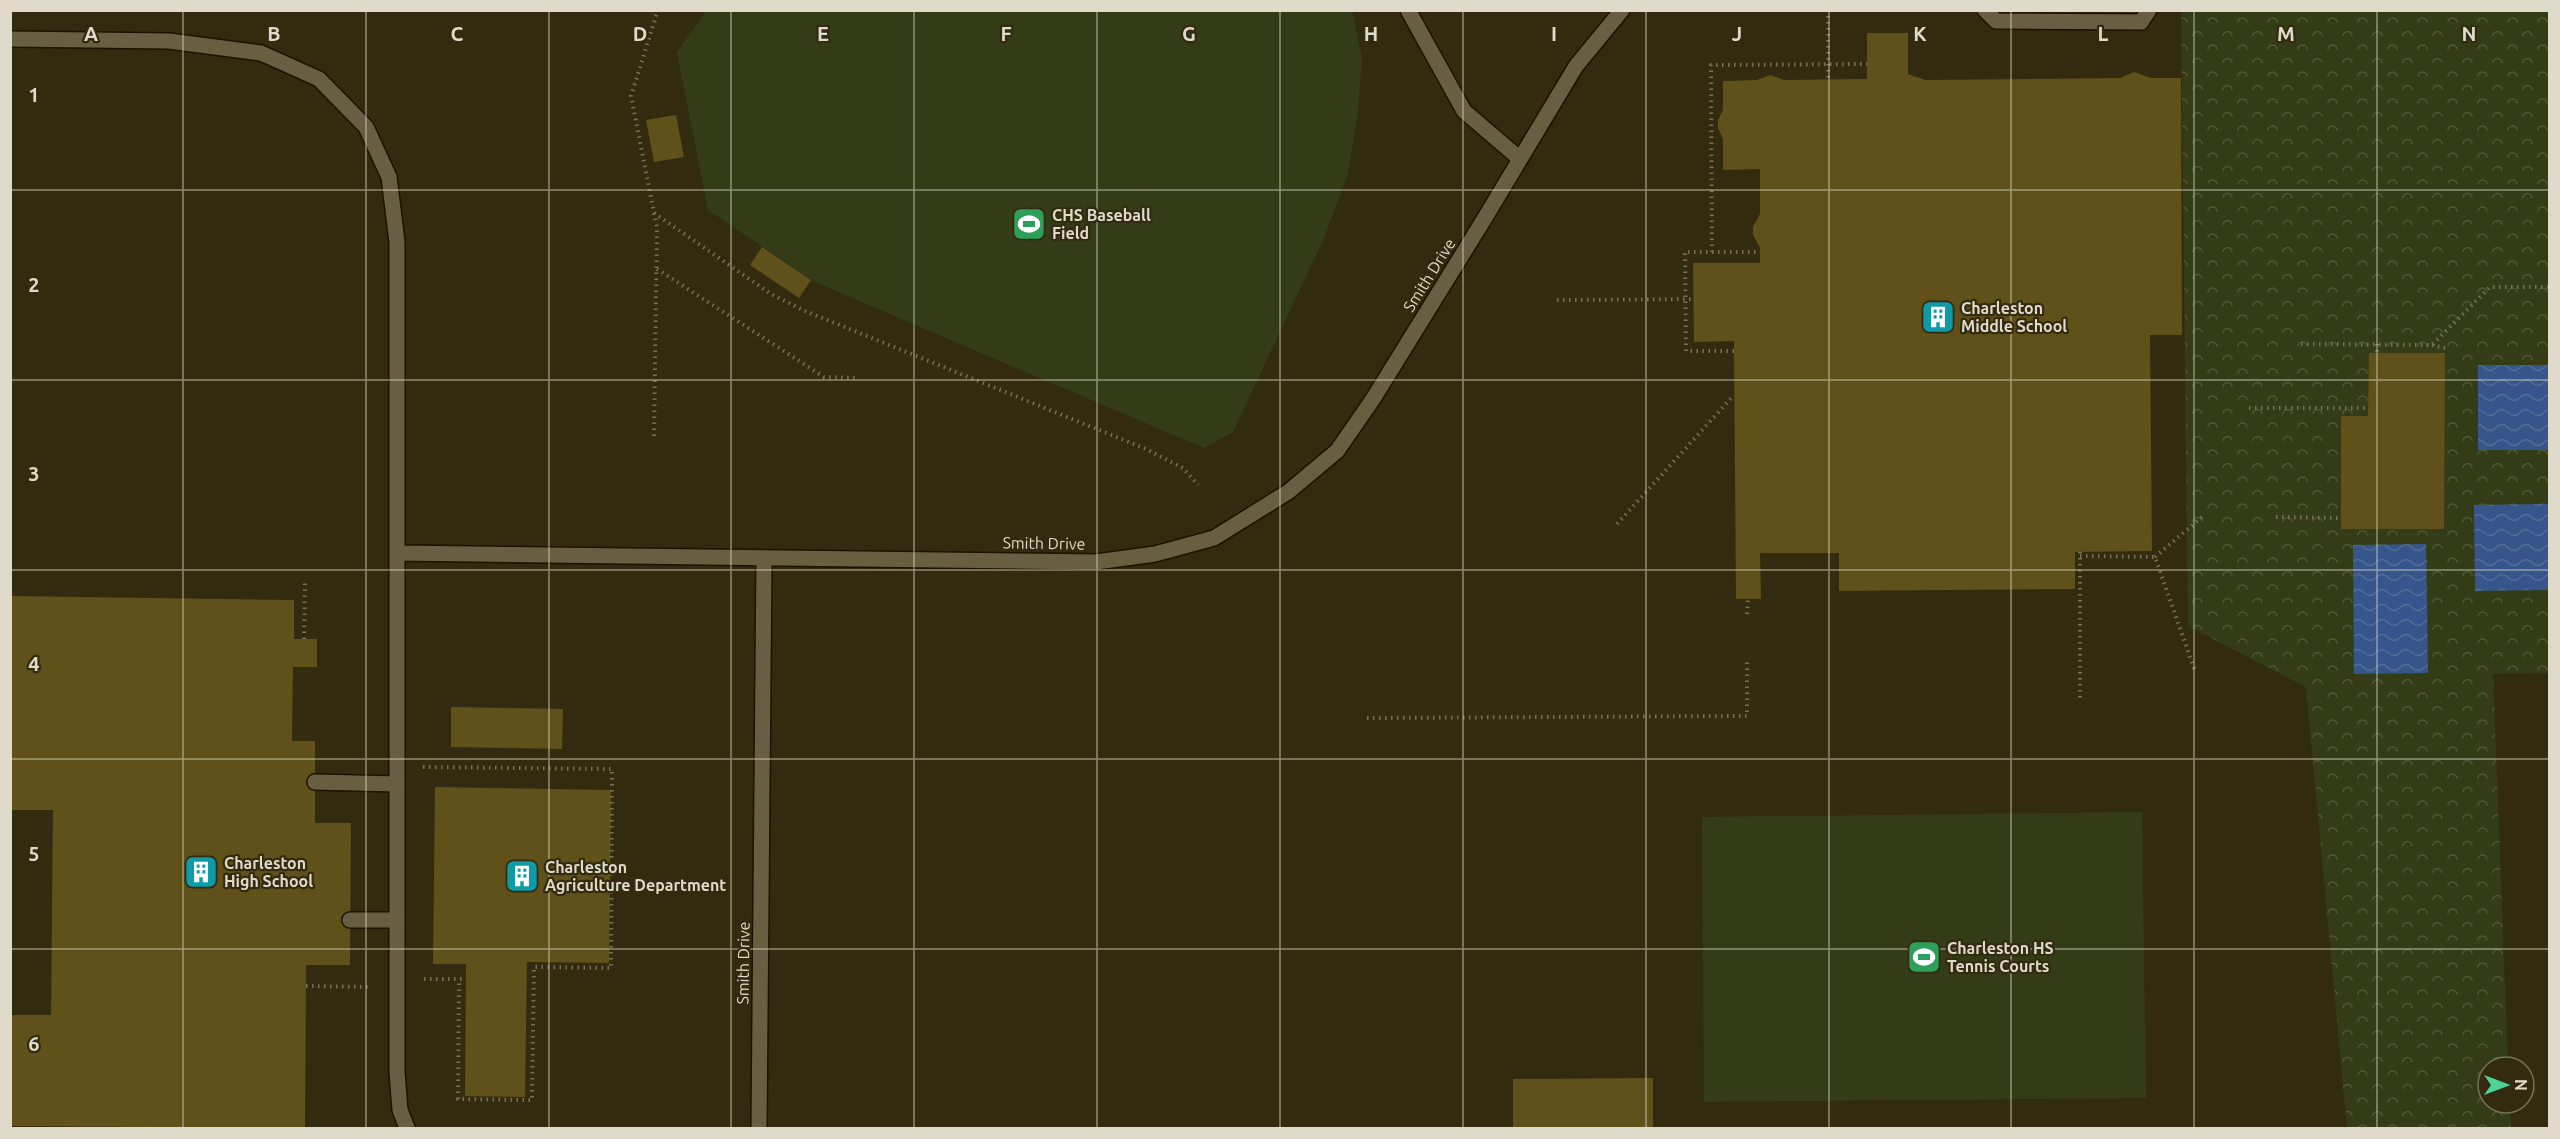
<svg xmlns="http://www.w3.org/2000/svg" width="2560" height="1139" font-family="Ubuntu,sans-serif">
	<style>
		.grass { fill: #333c17 }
		.park { fill: url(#park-crowns) }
		.water { fill: url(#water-waves) }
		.building { fill: #605019 }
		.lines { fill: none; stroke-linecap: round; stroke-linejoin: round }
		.service-casing { stroke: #1b1300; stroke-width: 18 }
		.minor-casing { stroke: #1b1300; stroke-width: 18 }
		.path { stroke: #767058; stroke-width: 4; stroke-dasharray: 1.5 4.5; stroke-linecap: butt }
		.service { stroke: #685f42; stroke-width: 15 }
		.minor { stroke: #685f42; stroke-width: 15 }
		.grid { fill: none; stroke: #dfdaca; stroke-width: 1.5; stroke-opacity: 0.55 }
		.labels { text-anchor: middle; stroke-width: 4.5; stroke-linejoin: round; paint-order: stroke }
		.poi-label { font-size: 16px; font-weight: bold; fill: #dfdaca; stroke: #332b0f; text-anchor: start }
		.street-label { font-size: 16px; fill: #dfdaca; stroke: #332b0f }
		.grid-label { font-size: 20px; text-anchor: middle; font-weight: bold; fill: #dfdaca; stroke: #332b0f; stroke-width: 4.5; stroke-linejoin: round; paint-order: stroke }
	</style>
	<defs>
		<pattern id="park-crowns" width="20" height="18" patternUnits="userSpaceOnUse" patternTransform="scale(1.5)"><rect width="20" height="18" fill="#333c17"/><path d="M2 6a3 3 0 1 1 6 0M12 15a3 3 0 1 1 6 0" fill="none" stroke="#505837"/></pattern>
		<pattern id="water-waves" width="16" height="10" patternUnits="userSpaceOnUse" patternTransform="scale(1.5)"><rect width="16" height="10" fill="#36558a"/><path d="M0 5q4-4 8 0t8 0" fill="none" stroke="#536d99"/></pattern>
	</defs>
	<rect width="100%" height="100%" fill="#332b0f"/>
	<path class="grass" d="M1352 10 1362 58 1358 111 1348 174 1324 238 1233 432 1204 448 815 282 708 210 677 52 706 11Z
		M2142 812 2146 1098 1704 1102 1702 817Z"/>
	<path class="park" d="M2181 11H2549V673L2493 674 2508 1067H2488V1103H2510L2511 1128H2347L2306 687 2188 626Z"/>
	<path class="water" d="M2478 365H2549V450H2478Z
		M2549 504V590L2475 591 2474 505Z
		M2426 544 2428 673 2354 674 2353 545Z"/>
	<path class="building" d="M1867 33H1908V74L1925 80 2120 78 2134 72 2151 78H2181L2182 335H2150L2152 551 2075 552V589L1839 591V553H1760L1761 599H1736L1734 341 1694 342 1693 263H1760V248L1753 235V227L1760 214V169L1723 170V139L1718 128V120L1723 110V81L1757 80 1770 75 1784 80 1867 79Z
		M676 115 684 157 654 162 646 120Z
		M762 247 811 280 799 298 750 265Z
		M2369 353H2445L2444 529H2341V416H2368Z
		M10 596 294 600V639H317V667H293L292 741H315V823H351L350 965H306L305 1128 10 1126V1015H51L53 810H10Z
		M451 707 563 709 562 749 451 747Z
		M435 787 611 790 609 963 527 962 525 1097 465 1096 466 964H433Z
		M1653 1078V1128H1513V1079Z"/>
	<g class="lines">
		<defs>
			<path id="service" d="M1985 10 1996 21 2141 22 2149 10
				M315 782 397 784
				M350 920H397"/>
			<path id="minor" d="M1408 10 1464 111 1520 159
				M10 39 169 41 261 53 319 79 366 127 389 177 397 242V1072L400 1110 407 1128
				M398 553 1096 562 1155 554 1214 538 1288 492 1337 451 1373 399 1483 221 1576 66 1622 10
				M759 1128 764 559"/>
		</defs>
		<use href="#service" class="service-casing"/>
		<use href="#minor" class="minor-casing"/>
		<path class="path" d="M1828 10V79
			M654 213 771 294 805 311 1146 449 1183 468 1198 485
			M1712 252 1711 65 1867 64
			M657 269 824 377 856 378
			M1557 300 1694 299
			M2301 344 2432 345 2490 287H2550
			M2377 344V353
			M2432 345 2445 348
			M1734 351H1686L1685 252H1760
			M2249 408H2368
			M654 436 657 228 631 96 658 10
			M2276 517 2341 518
			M1617 524 1734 395
			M2080 552V699
			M2080 556 2155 557 2195 671
			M2155 557 2202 517
			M1747 614 1748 599
			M304 639 305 583
			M1367 718 1747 716V660
			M423 767 612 769 611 968 534 967 532 1100 458 1099 459 979
			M424 979H466
			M306 986 369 987"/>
		<use href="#service" class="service"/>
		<use href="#minor" class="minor"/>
	</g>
	<path class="grid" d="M183 10V1128M366 10V1128M549 10V1128M731 10V1128M914 10V1128M1097 10V1128M1280 10V1128M1463 10V1128M1646 10V1128M1829 10V1128M2011 10V1128M2194 10V1128M2377 10V1128M10 190H2550M10 380H2550M10 570H2550M10 759H2550M10 949H2550"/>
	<defs>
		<symbol id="stadium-square" viewBox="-11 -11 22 22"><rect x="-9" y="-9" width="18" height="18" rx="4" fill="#2e9e5b" stroke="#332b0f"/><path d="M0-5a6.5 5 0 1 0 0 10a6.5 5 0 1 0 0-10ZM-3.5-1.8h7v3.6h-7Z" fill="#fff"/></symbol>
		<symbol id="building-square" viewBox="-11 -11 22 22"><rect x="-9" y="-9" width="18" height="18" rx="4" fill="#0f9aa8" stroke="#332b0f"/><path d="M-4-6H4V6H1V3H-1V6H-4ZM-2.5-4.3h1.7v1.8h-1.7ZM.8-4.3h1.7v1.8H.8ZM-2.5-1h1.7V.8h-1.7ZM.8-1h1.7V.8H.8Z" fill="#fff"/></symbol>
	</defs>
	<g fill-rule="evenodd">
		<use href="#stadium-square" x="1010" y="205" width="38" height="38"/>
		<use href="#building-square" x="1919" y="298" width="38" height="38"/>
		<use href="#building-square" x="182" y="853" width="38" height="38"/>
		<use href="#building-square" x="503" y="857" width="38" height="38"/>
		<use href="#stadium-square" x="1905" y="938" width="38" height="38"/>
	</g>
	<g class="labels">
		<g class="poi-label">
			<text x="1052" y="221">CHS Baseball<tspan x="1052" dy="18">Field</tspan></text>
			<text x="1961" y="314">Charleston<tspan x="1961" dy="18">Middle School</tspan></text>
			<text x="224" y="869">Charleston<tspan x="224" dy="18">High School</tspan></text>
			<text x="545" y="873">Charleston<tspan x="545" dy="18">Agriculture Department</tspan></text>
			<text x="1947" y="954">Charleston HS<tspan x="1947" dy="18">Tennis Courts</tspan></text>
		</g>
		<g class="street-label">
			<text transform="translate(1429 275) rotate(-58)" y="6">Smith Drive</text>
			<text transform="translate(1044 543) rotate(1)" y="6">Smith Drive</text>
			<text transform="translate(743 963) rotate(-89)" y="6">Smith Drive</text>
		</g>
	</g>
	<g class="grid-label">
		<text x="91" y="41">A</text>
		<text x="274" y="41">B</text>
		<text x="457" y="41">C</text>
		<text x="640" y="41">D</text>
		<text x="823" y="41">E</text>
		<text x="1006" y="41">F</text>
		<text x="1189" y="41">G</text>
		<text x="1371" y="41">H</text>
		<text x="1554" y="41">I</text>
		<text x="1737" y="41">J</text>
		<text x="1920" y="41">K</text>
		<text x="2103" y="41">L</text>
		<text x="2286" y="41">M</text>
		<text x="2469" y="41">N</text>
		<text x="34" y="102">1</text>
		<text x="34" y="292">2</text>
		<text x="34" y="481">3</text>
		<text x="34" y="671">4</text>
		<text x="34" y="861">5</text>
		<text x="34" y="1051">6</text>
	</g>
	<rect width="2560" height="1139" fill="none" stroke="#dfdaca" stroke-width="24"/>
	<g transform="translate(2506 1085) rotate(90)"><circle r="28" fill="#332b0f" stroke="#78715a" stroke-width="1.5"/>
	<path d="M0-4.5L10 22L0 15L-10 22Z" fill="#4fd399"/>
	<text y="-9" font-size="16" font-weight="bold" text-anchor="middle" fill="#dfdaca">N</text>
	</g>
</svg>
